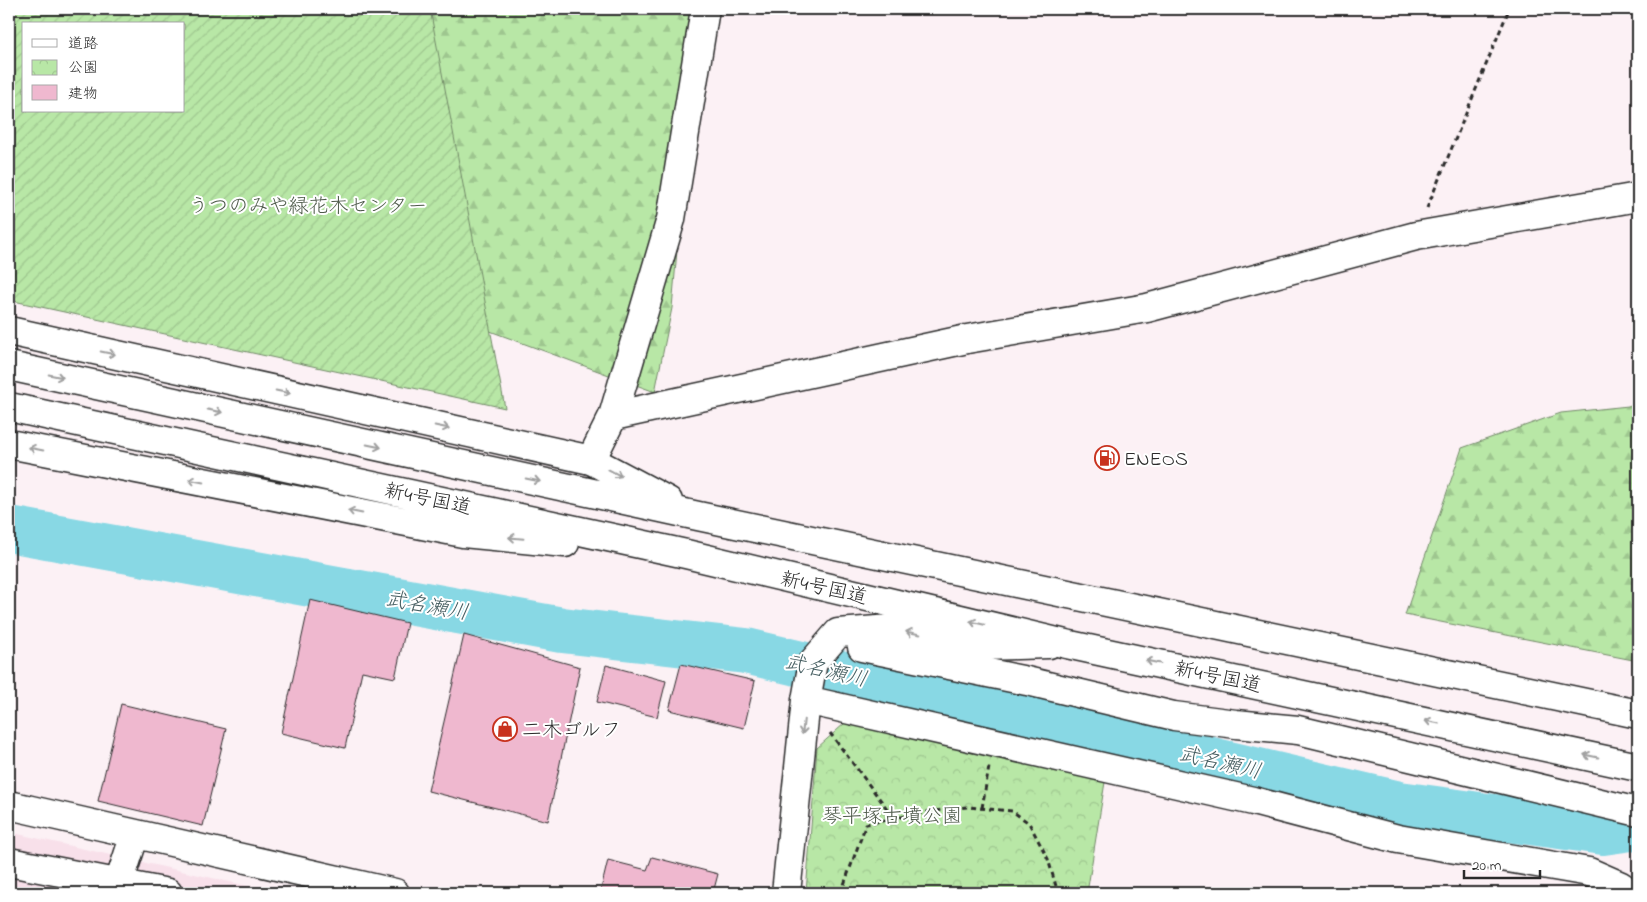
<svg xmlns="http://www.w3.org/2000/svg" width="1647" height="902" font-family="'Indie Flower','Klee One',sans-serif">
	<style>
		.built { fill: #f8e0ea }
		.forest { fill: url(#forest-firs); stroke: #728968 }
		.park { fill: url(#park-crowns); stroke: #728968 }
		.garden { fill: url(#garden-furrows); stroke: #728968; fill-rule: evenodd }
		.lines { fill: none; stroke-linecap: round; stroke-linejoin: round }
		.river { stroke: #88d8e4; stroke-width: 46 }
		.building { fill: #efb8cf; stroke: #2b2b2b }
		.minor-casing { stroke: #2b2b2b; stroke-width: 31 }
		.highway-casing { stroke: #2b2b2b; stroke-width: 31 }
		.path { stroke: #2b2b2b; stroke-width: 3; stroke-dasharray: 5 4; stroke-linecap: butt }
		.minor { stroke: #fff; stroke-width: 28 }
		.highway { stroke: #fff; stroke-width: 28 }
		.oneway { stroke: #a0a0a0 }
		.labels { text-anchor: middle; stroke-width: 4; stroke-linejoin: round; paint-order: stroke }
		.park-label { font-size: 20px; fill: #4e5a4a; stroke: #fff }
		.poi-label { font-size: 20px; fill: #2b2b2b; stroke: #fff; text-anchor: start }
		.street-label { font-size: 20px; fill: #2b2b2b; stroke: #fff }
		.water-label { font-size: 21px; font-style: italic; fill: #475f62; stroke: #fff }
	</style>
	<defs>
		<pattern id="forest-firs" width="22" height="20" patternUnits="userSpaceOnUse" patternTransform="scale(1.25)"><rect width="22" height="20" fill="#b8e7a6"/><path d="M5 1l3.5 6h-7zM16 11l3.5 6h-7z" fill="#9ec68f"/></pattern>
		<pattern id="park-crowns" width="20" height="18" patternUnits="userSpaceOnUse" patternTransform="scale(1.25)"><rect width="20" height="18" fill="#b8e7a6"/><path d="M2 6a3 3 0 1 1 6 0M12 15a3 3 0 1 1 6 0" fill="none" stroke="#9ec68f"/></pattern>
		<pattern id="garden-furrows" width="10" height="10" patternUnits="userSpaceOnUse" patternTransform="scale(1.25)"><rect width="10" height="10" fill="#b8e7a6"/><path d="M-1 1l2-2M0 10L10 0M9 11l2-2" fill="none" stroke="#9ec68f"/></pattern>
	</defs>
	<rect width="100%" height="100%" fill="#fcf1f5"/>
	<filter id="ink" filterUnits="userSpaceOnUse"><feTurbulence type="fractalNoise" baseFrequency=".02" numOctaves="2"/><feDisplacementMap in="SourceGraphic" scale="10" xChannelSelector="R" yChannelSelector="G"/><feConvolveMatrix kernelMatrix="1 2 1 2 8 2 1 2 1" color-interpolation-filters="sRGB"/></filter>
	<g filter="url(#ink)">
		<path class="built" d="M9 832 279 893H9Z"/>
		<path class="forest" d="M329 9H698L672 308 655 392 471 324Z
			M1638 405V661L1405 615 1462 448 1561 413Z"/>
		<path class="park" d="M845 723 1105 782 1087 893H806L817 748Z"/>
		<path class="garden" d="M9 9H430L505 408 9 300ZM24 24H184V111H24Z"/>
		<g class="lines">
			<path class="river" d="M9 529 562 630 746 651 1399 804 1603 832 1638 827V829"/>
		</g>
		<path class="building" d="M310 600 407 623 395 678 362 671 345 748 281 733Z
			M464 635 580 667 548 821 428 791Z
			M681 664 755 681 744 728 669 710Z
			M606 665 666 681 657 717 597 702Z
			M121 704 226 729 203 826 98 801Z
			M652 857 718 874 713 893H600L608 860 647 870Z"/>
		<g class="lines">
			<defs>
				<path id="minor" d="M613 416 967 339 1147 308 1416 236 1638 197
					M591 460 613 416 671 219 705 9
					M862 647 1027 681 1174 716 1236 724 1298 730 1638 812
					M806 700 1253 801 1398 839 1589 872 1621 886 1625 893
					M9 805 395 893
					M9 862 168 893
					M122 893 119 883 135 834
					M786 893 806 700 813 662 838 633 891 629 982 646 1049 644"/>
				<path id="highway" d="M9 331 591 460 668 501
					M9 366 698 516 1638 714
					M9 407 686 554 1066 644 1638 767
					M9 444 463 533 565 543"/>
			</defs>
			<use href="#minor" class="minor-casing"/>
			<use href="#highway" class="highway-casing"/>
			<path class="path" d="M1427 208 1509 9
				M830 733 894 818
				M982 808 989 767
				M841 893 866 824 927 812 967 807 1012 811 1029 823 1048 859 1058 893"/>
			<use href="#minor" class="minor"/>
			<use href="#highway" class="highway"/>
		</g>
		<defs><path id="oneway-shaft" d="M-6 0H5M1.5-3L5.5 0L1.5 3" fill="none" stroke-width="1.6" stroke-linecap="round" stroke-linejoin="round" transform="scale(1.25)"/></defs>
		<g class="oneway">
			<use href="#oneway-shaft" transform="translate(108 353) rotate(12)"/>
			<use href="#oneway-shaft" transform="translate(56 376) rotate(12)"/>
			<use href="#oneway-shaft" transform="translate(283 392) rotate(12)"/>
			<use href="#oneway-shaft" transform="translate(215 411) rotate(12)"/>
			<use href="#oneway-shaft" transform="translate(442 427) rotate(12)"/>
			<use href="#oneway-shaft" transform="translate(374 446) rotate(12)"/>
			<use href="#oneway-shaft" transform="translate(36 449) rotate(-169)"/>
			<use href="#oneway-shaft" transform="translate(615 473) rotate(28)"/>
			<use href="#oneway-shaft" transform="translate(533 480) rotate(12)"/>
			<use href="#oneway-shaft" transform="translate(196 481) rotate(-169)"/>
			<use href="#oneway-shaft" transform="translate(355 512) rotate(-169)"/>
			<use href="#oneway-shaft" transform="translate(516 538) rotate(-175)"/>
			<use href="#oneway-shaft" transform="translate(977 623) rotate(-167)"/>
			<use href="#oneway-shaft" transform="translate(913 633) rotate(-169)"/>
			<use href="#oneway-shaft" transform="translate(1153 662) rotate(-168)"/>
			<use href="#oneway-shaft" transform="translate(1432 722) rotate(-168)"/>
			<use href="#oneway-shaft" transform="translate(803 727) rotate(96)"/>
			<use href="#oneway-shaft" transform="translate(1591 756) rotate(-168)"/>
		</g>
	</g>
	<defs>
		<symbol id="fuel-ring" viewBox="-11 -11 22 22"><circle r="9.5" fill="#fff" stroke="#c8321e" stroke-width="1.5"/><path d="M-5.5-6h7V0h2V4h1.3V-2.5L3-4.5l.8-.8L6-3V5H2.5V1h-1V6h-7ZM-4.2-4.7v3.2H.2V-4.7Z" fill="#c8321e"/></symbol>
		<symbol id="shop-ring" viewBox="-11 -11 22 22"><circle r="9.5" fill="#fff" stroke="#c8321e" stroke-width="1.5"/><path d="M-5-2.5h2.3a2.7 3.5 0 0 1 5.4 0H5L5.5 6h-11ZM-1.5-2.5h3a1.5 2.3 0 0 0-3 0Z" fill="#c8321e"/></symbol>
	</defs>
	<g fill-rule="evenodd">
		<use href="#fuel-ring" x="1093" y="444" width="28" height="28"/>
		<use href="#shop-ring" x="491" y="715" width="28" height="28"/>
	</g>
	<g class="labels">
		<g class="park-label">
			<text x="308" y="212">うつのみや緑花木センター</text>
			<text x="892" y="822">琴平塚古墳公園</text>
		</g>
		<g class="poi-label">
			<text x="1124" y="465">ENEOS</text>
			<text x="522" y="736">二木ゴルフ</text>
		</g>
		<g class="street-label">
			<text transform="translate(428 498) rotate(12)" y="7">新4号国道</text>
			<text transform="translate(824 587) rotate(13)" y="7">新4号国道</text>
			<text transform="translate(1218 676) rotate(12)" y="7">新4号国道</text>
		</g>
		<g class="water-label">
			<text transform="translate(427 605) rotate(10)" y="7">武名瀬川</text>
			<text transform="translate(826 670) rotate(13)" y="7">武名瀬川</text>
			<text transform="translate(1220 762) rotate(13)" y="7">武名瀬川</text>
		</g>
	</g>
	<rect width="1647" height="902" fill="none" stroke="#fff" stroke-width="30"/>
	<rect x="15" y="15" width="1617" height="872" fill="none" stroke="#2b2b2b" stroke-width="2" filter="url(#ink)"/>
	<rect x="22" y="22" width="162" height="90" fill="#ffffff" stroke="#aaaaaa"/>
	<rect x="32" y="39" width="25" height="8" fill="#ffffff" stroke="#aaaaaa"/>
	<text x="68" y="48" font-size="15" fill="#2b2b2b">道路</text>
	<rect x="32" y="60" width="25" height="15" fill="url(#park-crowns)" stroke="#aaaaaa"/>
	<text x="68" y="72" font-size="15" fill="#2b2b2b">公園</text>
	<rect x="32" y="85" width="25" height="15" fill="#efb8cf" stroke="#aaaaaa"/>
	<text x="68" y="98" font-size="15" fill="#2b2b2b">建物</text>
	<path d="M1464 870v8h76v-8" fill="none" stroke="#2b2b2b" stroke-width="2.5"/>
	<text x="1472" y="870" font-size="15" fill="#2b2b2b" stroke="#ffffff" stroke-width="4" paint-order="stroke">20 m</text>
</svg>
